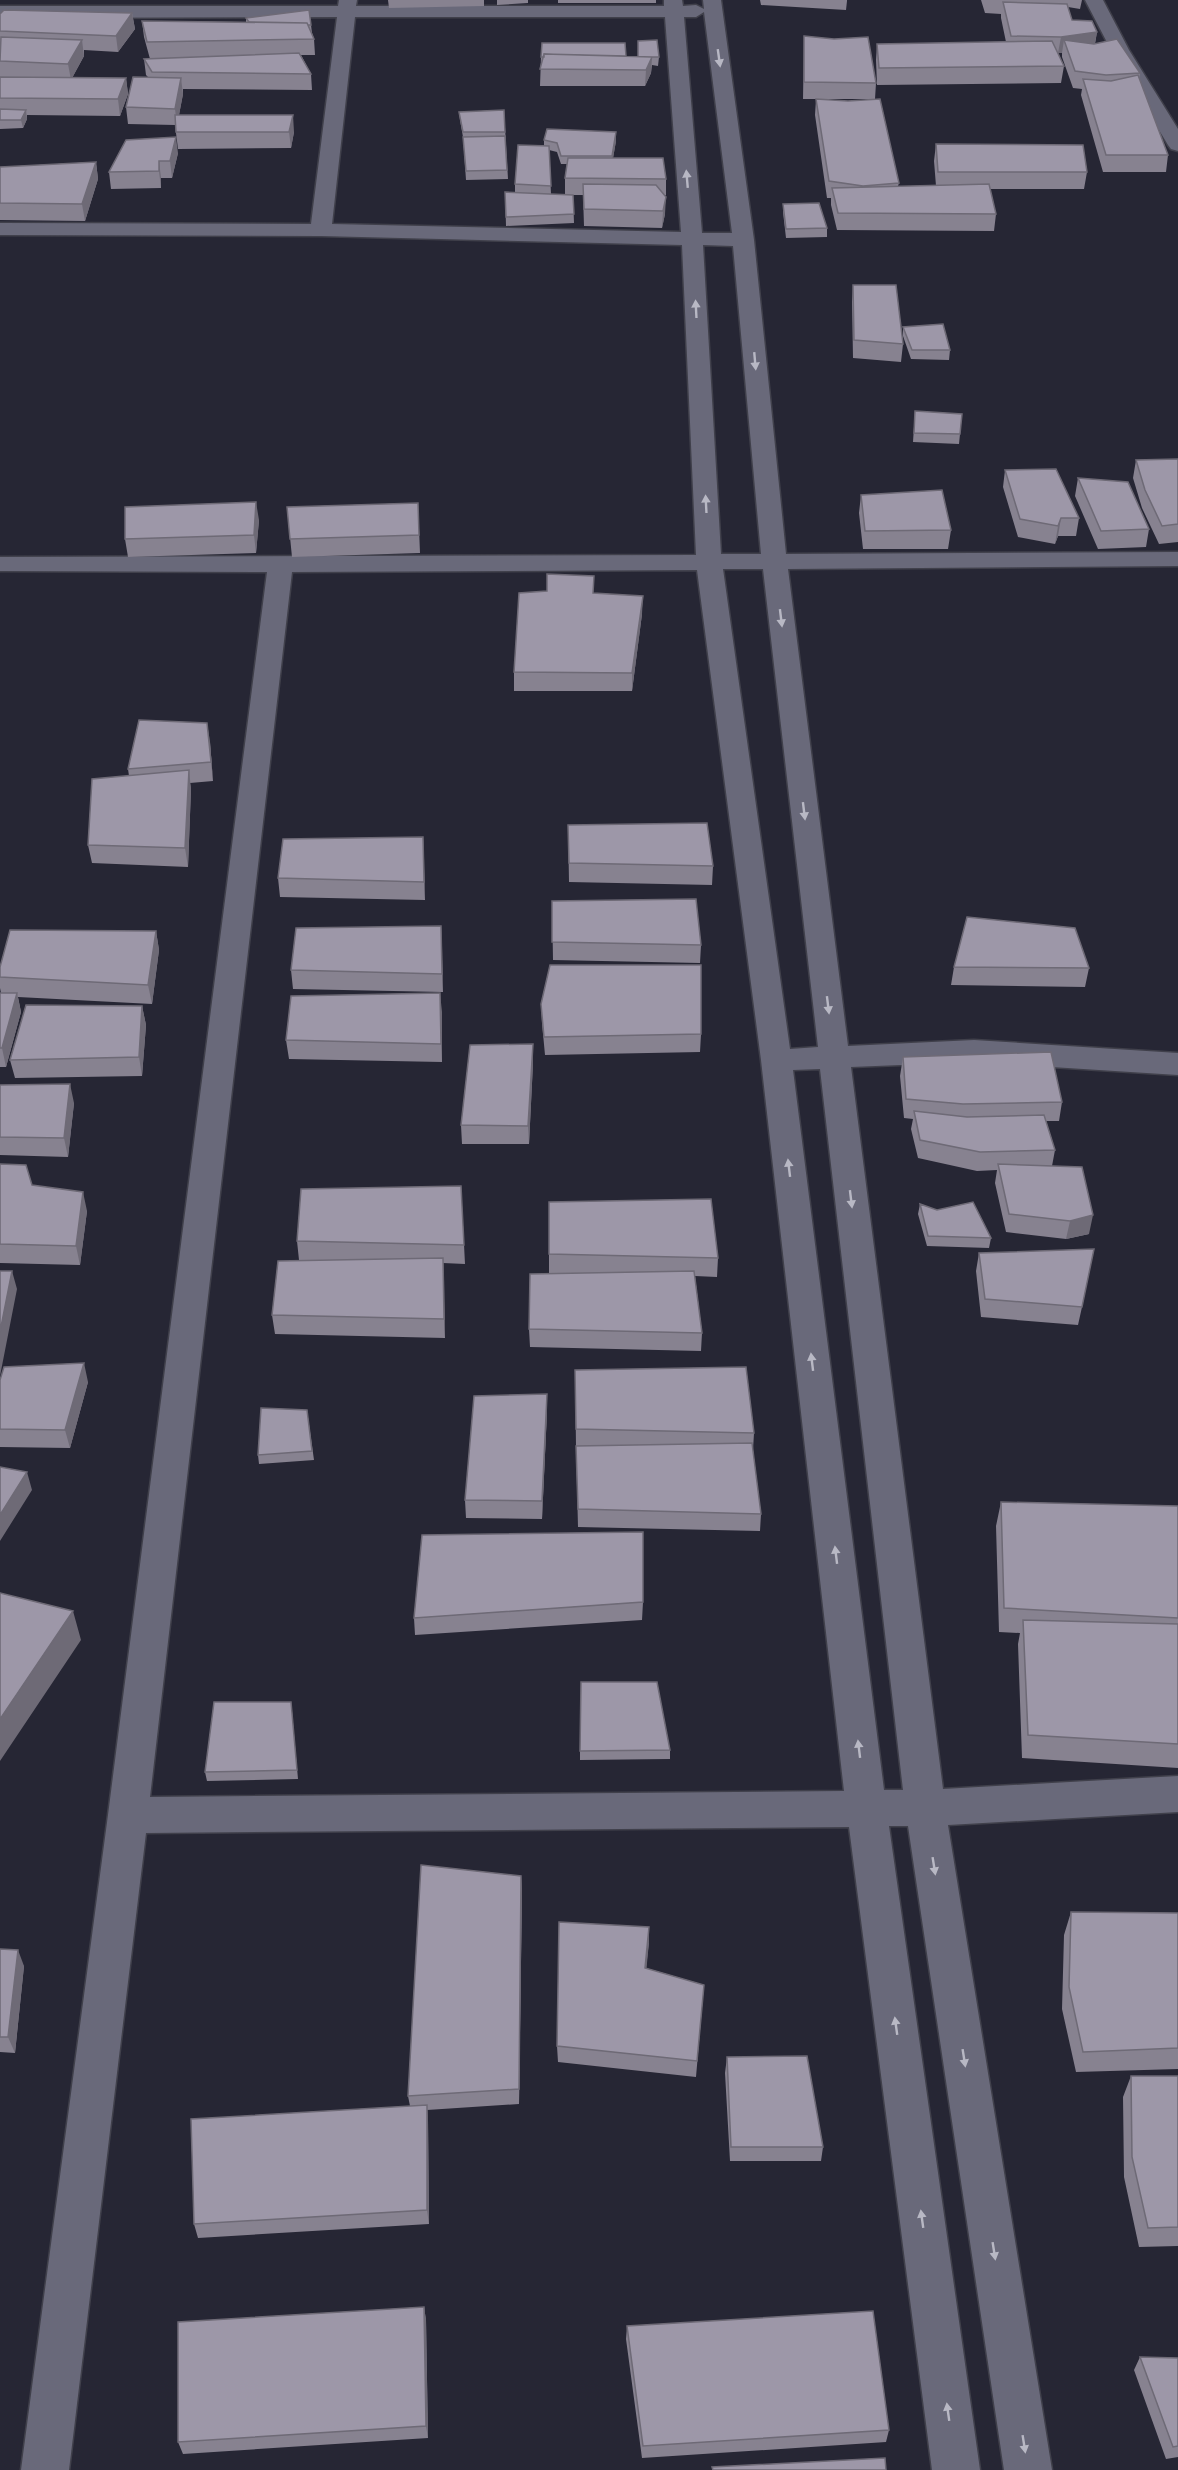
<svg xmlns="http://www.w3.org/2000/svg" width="1178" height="2470" font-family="'Source Sans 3',sans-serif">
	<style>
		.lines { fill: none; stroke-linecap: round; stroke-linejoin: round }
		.street-casing { stroke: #40404b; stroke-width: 3 }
		.street { fill: #69697a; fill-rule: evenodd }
		.wall { fill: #878290; fill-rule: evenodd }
		.shaded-wall { fill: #6e6a76 }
		.building { fill: #9d97a8; stroke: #6e6a76; stroke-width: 1.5 }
		.oneway { fill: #b8b8c4 }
	</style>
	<rect width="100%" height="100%" fill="#262634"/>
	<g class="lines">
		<defs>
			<path id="street" d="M339 0H357L356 6H664V0H682L683 6 696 5 704 9 703 0H721L754 240 786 554 1178 552V566L788 569 848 1046 974 1040 1178 1053V1075L974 1062 851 1067 943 1789 1178 1776V1812L948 1825 1052 2470H1004L908 1826H889L980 2470H932L849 1827 146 1833 69 2470H21L108 1815 267 572 0 571V557L696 555 682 245 321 236 0 235V223L311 224 337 17 0 18V6H338ZM704 12 732 233H702L684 17H696ZM355 17H665L681 232 332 224ZM703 245 733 246 761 554H721ZM723 569H763L818 1047 790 1049ZM697 570 761 1060 844 1791 150 1797 292 572ZM820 1069 903 1790H884L793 1070Z
				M1085 0H1103L1129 50 1178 129V151L1171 149 1168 145 1111 50Z"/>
		</defs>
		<use href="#street" class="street-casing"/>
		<use href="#street" class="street"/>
	</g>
	<path class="wall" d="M388 0H484V6L389 8Z
		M497 0H528V3L497 5Z
		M558 0H656V3H558Z
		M760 0H847V1L846 10 761 5Z
		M981 0H1082L1080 9 1068 7 1072 20 1097 32 1095 44 1140 73 1139 79 1168 155 1166 172H1103L1081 95 1082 89 1073 88 1062 57V53H1058L1064 66 1061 83 877 85 876 60 877 44 1006 42 1001 18V14L985 13Z
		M132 13 135 29 118 52 84 50V56L72 78H126L128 94 120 116 27 115V119L23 128 0 129V14Z
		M246 18 311 25 312 33 314 39 315 55H301L311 74 312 90 183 89V94L179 115 294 132 291 148 178 149 175 125 128 124 126 107 148 77 146 75 144 59H150L144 37 142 21 246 22Z
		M804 36 876 83 875 99H803Z
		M626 56 659 57 658 66 652 65 651 73 645 86H540L541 57Z
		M816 99 899 183 898 186H936L934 161 936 144 1087 172 1084 189H990L996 214 994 231 837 230 831 205V198H827L815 115Z
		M504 110 508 179 466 180 463 137 460 120 459 112Z
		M544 140 616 141 613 158 666 179V195H664L665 214 662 228 584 226 583 195H573L574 223 506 226 505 192H515V184L544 146ZM549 150 557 152 561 164H567L565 178V194H551Z
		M178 153 172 178H161V188L111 189 109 172Z
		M96 162 98 179 85 221 0 220V167Z
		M783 204 827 228V237L786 238 783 212Z
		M853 285 903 344 901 362 853 358 852 302Z
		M903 327 950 350 949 360 911 359 903 336Z
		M915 411 960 434 959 444 913 442Z
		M1178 459V542L1159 544 1142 508 1133 478 1136 460Z
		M1005 470 1079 518 1076 536H1058L1055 544 1018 537 1003 487Z
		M1078 478 1149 529 1146 547 1098 549 1075 496Z
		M861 495 951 530 948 549H863L859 513Z
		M418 503 420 553 292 557 287 507Z
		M259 520 256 553 128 557 125 539Z
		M594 593 642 614 632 691H514V672Z
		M210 742 213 781 190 783 191 789 188 867 92 863 88 845 129 776 128 769Z
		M568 825 713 866 712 885 569 882Z
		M423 837 425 900 280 897 278 878Z
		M552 901 701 945 700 963 553 960Z
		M441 926 443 992 293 989 291 970Z
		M156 931 159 950 152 1004 18 997 21 1012 6 1067H0V993H1L0 988V967Z
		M954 967 1089 968 1085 987 951 985Z
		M541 1004 701 1034 700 1052 545 1055 542 1023Z
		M142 1006 146 1025 142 1076 15 1078 10 1060Z
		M442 1012V1062L289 1059 286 1040Z
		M903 1057 1062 1102 1059 1121H1046L1055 1150 1052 1166 1089 1234 1066 1239 1006 1232 995 1183 997 1170 977 1171 918 1158 911 1129 913 1119 904 1118 900 1076Z
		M533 1063 529 1144H462L461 1125Z
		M0 1085 74 1103 68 1157 0 1155Z
		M0 1164 32 1185 87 1211 80 1265 0 1263Z
		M461 1186 465 1264 443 1263 445 1338 275 1334 272 1315 317 1260H299L297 1241Z
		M549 1202 718 1258 717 1277 695 1276 702 1333 701 1351 530 1347 529 1329 567 1273H549Z
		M920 1204 991 1238 989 1248 927 1246 918 1214Z
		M979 1253 1082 1307 1078 1325 981 1317 976 1271Z
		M575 1370 754 1433 753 1450 761 1514 760 1531 578 1527 576 1447Z
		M0 1380 88 1382 70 1448 0 1447Z
		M307 1410 314 1460 259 1464 258 1455Z
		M547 1412 542 1519 466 1518 465 1500Z
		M1001 1502 1178 1506V1768L1022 1758 1018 1644 1020 1633 999 1632 996 1526Z
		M643 1602 642 1620 415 1635 414 1618Z
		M292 1711 298 1779 207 1781 205 1772Z
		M670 1750V1759L580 1760V1751Z
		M521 1876 522 1892 519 2104 427 2110 428 2120 429 2224 198 2238 194 2224 410 2106 408 2096Z
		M1071 1912 1178 1913V2069L1076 2072 1062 2009 1064 1935Z
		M649 1942 646 1968 704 1985 696 2077 558 2062 557 2046Z
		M0 1949 24 1966 15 2053 0 2052Z
		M727 2057 823 2147 821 2161H730L725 2073Z
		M1131 2076H1178V2246L1139 2247 1124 2177 1123 2097Z
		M424 2307 426 2320 428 2438 183 2454 178 2442Z
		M627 2326 889 2430 886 2442 642 2458 626 2339Z
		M1140 2357 1178 2358V2457L1166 2459 1134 2370Z"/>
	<path class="shaded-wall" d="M132 13 135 29 118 52 116 36Z
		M1097 32 1094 48 1064 40 1062 53H1058L1061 37Z
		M82 40 84 56 71 80 68 64Z
		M652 57 651 73 645 86 646 70Z
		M126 78 128 94 120 116 118 99Z
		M181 78 183 94 177 125 175 109Z
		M26 110 27 119 23 128 21 120Z
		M293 115 294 132 291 148 289 132Z
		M616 132V141L612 164V156Z
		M176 137 178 153 172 178 170 161Z
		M159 161 161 178V188L159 171Z
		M96 162 98 179 85 221 82 204Z
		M666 197 665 214 662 228 663 211Z
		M256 502 259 520 256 553 254 535Z
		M1061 518 1058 536 1055 544 1058 526Z
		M643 596 642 614 632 691V673Z
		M207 723 210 742 213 781 211 762Z
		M189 770 191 789 188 867 185 848Z
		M423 837 424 856 425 900 424 882Z
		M441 926 442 945 443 992 442 974Z
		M156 931 159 950 152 1004 148 985Z
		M17 993 21 1012 6 1067 2 1048Z
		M440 993 442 1012V1062L441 1044Z
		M142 1006 146 1025 142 1076 139 1057Z
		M533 1044V1063L529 1144 528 1126Z
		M70 1084 74 1103 68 1157 64 1138Z
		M83 1192 87 1211 80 1265 76 1246Z
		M1093 1215 1089 1234 1066 1239 1070 1221Z
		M443 1258 444 1276 445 1338 444 1319Z
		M12 1271 17 1289 0 1376V1332Z
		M84 1363 88 1382 70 1448 65 1430Z
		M547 1394V1412L542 1519V1501Z
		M27 1472 32 1490 0 1541V1515Z
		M73 1611 81 1640 0 1761V1719Z
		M521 1876 522 1892 519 2104V2089Z
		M649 1927V1942L645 1984V1968Z
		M18 1950 24 1966 15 2053 8 2037Z
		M427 2105 428 2120 429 2224 427 2210Z
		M424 2307 426 2320 428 2438 426 2426Z"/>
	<path class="building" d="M1003 2 1067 4 1072 20 1092 21 1097 32 1061 37 1011 36Z
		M4 10 132 13 116 36 0 31V14Z
		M309 10 311 25H308L307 23 249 22 246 18Z
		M142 21 307 23 314 39 147 42Z
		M804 36 834 39 868 37 876 83 804 82Z
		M1 37 82 40 68 64 0 61Z
		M1117 39 1140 73 1106 75 1075 71 1064 40 1094 44Z
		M657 40 659 57H638V41Z
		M1052 41 1064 66 879 68 877 44Z
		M542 43H625L626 56 544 54V57H541Z
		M299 53 311 74 152 72 144 59Z
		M544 54 652 57 646 70 540 69Z
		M1138 75 1168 155H1106L1083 79 1111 81Z
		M0 77 126 78 118 99 0 98Z
		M133 77 181 78 175 109 126 107Z
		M816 99 848 101 880 99 899 183 863 186 829 181Z
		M0 109 26 110 21 120H0Z
		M504 110 505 132H463L459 112Z
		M175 115H293L289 132H176Z
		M547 129 616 132 612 156H561L557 143 544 140Z
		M505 136 507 170 466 171 463 137Z
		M176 137 170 161H159V171L109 172 126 140Z
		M936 144 1083 145 1087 172H938Z
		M518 145 549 146 551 186 515 184Z
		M568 158H663L666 179 565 178Z
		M96 162 82 204 0 203V167Z
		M583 184 656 185 666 197 663 211 584 209Z
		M989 184 996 214 838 213 832 188Z
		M505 192 573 195 574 214 506 217Z
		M819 203 827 228 786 229 783 204Z
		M853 285H896L903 344 854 340Z
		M943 324 950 350H912L903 327Z
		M915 411 962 414 960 434 914 433Z
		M1178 459V524L1162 526 1145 490 1136 460Z
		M1056 469 1079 518H1061L1058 526 1020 519 1005 470Z
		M1078 478 1128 482 1149 529 1101 531Z
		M942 490 951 530 865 531 861 495Z
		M256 502 254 535 125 539V507Z
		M418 503 419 535 290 539 287 507Z
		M547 574 594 576 593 593 643 596 632 673 514 672 519 593 547 591Z
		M139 720 207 723 211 762 128 769Z
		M189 770 185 848 88 845 92 779Z
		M707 823 713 866 569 863 568 825Z
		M423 837 424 882 278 878 283 839Z
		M696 899 701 945 552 942V901Z
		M967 917 1075 928 1089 968 954 967Z
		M441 926 442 974 291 970 296 928Z
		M10 930 156 931 148 985 0 977V967Z
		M550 965H701V1034L544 1037 541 1004Z
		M0 993H17L2 1048H0Z
		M440 993 441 1044 286 1040 291 996Z
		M26 1005 142 1006 139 1057 10 1060Z
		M533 1044 528 1126 461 1125 470 1045Z
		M1051 1052 1062 1102 963 1104 906 1099 903 1057Z
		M70 1084 64 1138 0 1137V1085Z
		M914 1111 967 1117 1044 1115 1055 1150 980 1152 920 1140Z
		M0 1164 26 1165 32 1185 83 1192 76 1246 0 1244Z
		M998 1164 1082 1167 1093 1215 1070 1221 1009 1214Z
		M461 1186 464 1245 297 1241 301 1189Z
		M711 1199 718 1258 549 1254V1202Z
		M973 1202 991 1238 928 1236 920 1204 937 1210Z
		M1094 1249 1082 1307 985 1299 979 1253Z
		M443 1258 444 1319 272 1315 278 1261Z
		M0 1271H12L0 1332Z
		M694 1271 702 1333 529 1329 530 1274Z
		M84 1363 65 1430 0 1429V1380L4 1367Z
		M746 1367 754 1433 576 1429 575 1370Z
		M547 1394 542 1501 465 1500 474 1396Z
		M261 1408 307 1410 312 1451 258 1455Z
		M752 1443 761 1514 578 1509 576 1446Z
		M0 1467 27 1472 0 1515Z
		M1001 1502 1178 1506V1618L1004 1608Z
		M643 1532V1602L414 1618 422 1535Z
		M0 1593 73 1611 0 1719Z
		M1023 1620 1178 1624V1744L1028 1735Z
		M581 1682H657L670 1750 580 1751Z
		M214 1702H291L297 1770 205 1772Z
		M421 1865 521 1876 519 2089 408 2096Z
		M1071 1912 1178 1913V2048L1083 2052 1069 1987Z
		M559 1922 649 1927 645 1968 704 1985 697 2061 557 2046Z
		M0 1949 18 1950 8 2037H0Z
		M807 2056 823 2147H731L727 2057Z
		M1131 2076H1178V2227L1148 2228 1132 2157Z
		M427 2105V2210L194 2224 191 2119Z
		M424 2307 426 2426 178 2442V2322Z
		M873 2311 889 2430 643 2446 627 2326Z
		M1140 2357 1178 2358V2446L1173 2447Z
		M885 2458 886 2470H713L712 2467Z"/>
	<defs><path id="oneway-solid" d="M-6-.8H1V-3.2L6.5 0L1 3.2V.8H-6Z" transform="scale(1.5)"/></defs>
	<g class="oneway">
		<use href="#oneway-solid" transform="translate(719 58) rotate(82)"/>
		<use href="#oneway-solid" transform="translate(687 179) rotate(-95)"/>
		<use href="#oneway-solid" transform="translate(696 309) rotate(-93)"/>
		<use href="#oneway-solid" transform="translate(755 361) rotate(85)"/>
		<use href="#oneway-solid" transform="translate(706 504) rotate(-93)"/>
		<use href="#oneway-solid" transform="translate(781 618) rotate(83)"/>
		<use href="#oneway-solid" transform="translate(804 811) rotate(83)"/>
		<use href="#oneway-solid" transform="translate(828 1005) rotate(83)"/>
		<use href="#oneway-solid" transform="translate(789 1168) rotate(-97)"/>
		<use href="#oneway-solid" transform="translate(851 1199) rotate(83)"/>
		<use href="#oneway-solid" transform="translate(812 1362) rotate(-97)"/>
		<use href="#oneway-solid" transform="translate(836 1555) rotate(-97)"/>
		<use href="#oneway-solid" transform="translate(859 1749) rotate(-97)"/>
		<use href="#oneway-solid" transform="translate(934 1866) rotate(81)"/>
		<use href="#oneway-solid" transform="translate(896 2026) rotate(-98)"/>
		<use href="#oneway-solid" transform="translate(964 2058) rotate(81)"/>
		<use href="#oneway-solid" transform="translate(922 2219) rotate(-98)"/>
		<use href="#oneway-solid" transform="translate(994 2251) rotate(81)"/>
		<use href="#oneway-solid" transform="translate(948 2412) rotate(-98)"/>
		<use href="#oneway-solid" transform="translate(1024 2444) rotate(81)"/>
	</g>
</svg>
